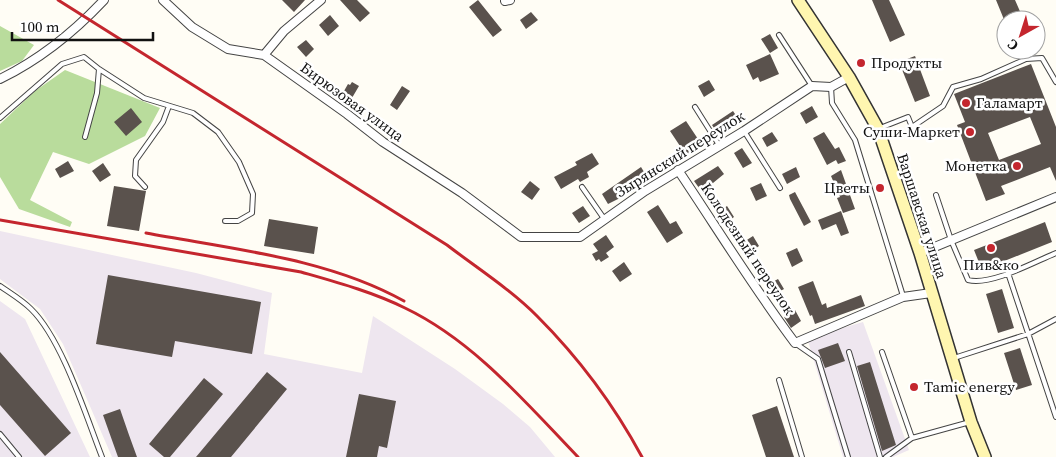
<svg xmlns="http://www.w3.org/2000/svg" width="1056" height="457" font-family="'Source Serif 4',serif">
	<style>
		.industrial { fill: #eee6ef }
		.forest { fill: #b9dc9c }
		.building { fill: #5a524d; fill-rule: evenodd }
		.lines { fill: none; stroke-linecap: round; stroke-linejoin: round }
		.service-casing { stroke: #444; stroke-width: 6 }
		.minor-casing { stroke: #444; stroke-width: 10 }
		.secondary-casing { stroke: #333; stroke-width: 14 }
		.service { stroke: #fff; stroke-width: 4 }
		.minor { stroke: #fff; stroke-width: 8 }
		.secondary { stroke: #fff6b0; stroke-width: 11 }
		.rail { stroke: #c4262e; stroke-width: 3 }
		.poi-dot { fill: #c4262e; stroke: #fff; stroke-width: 2 }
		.labels { text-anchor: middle; stroke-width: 5; stroke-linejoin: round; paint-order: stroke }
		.poi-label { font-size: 15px; fill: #111; stroke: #fff; text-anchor: start }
		.street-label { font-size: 15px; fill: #111; stroke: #fff }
	</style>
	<rect width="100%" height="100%" fill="#fffdf5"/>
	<path class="industrial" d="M0 231 196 273 272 293 264 354 362 373 373 316 455 369 503 404 530 427 555 457H112L63 344 40 309 0 279Z
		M0 301 25 319 90 457H0Z
		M863 322 909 450 893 457H843L807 338Z"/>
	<path class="forest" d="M0 26 34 45 22 61 0 71Z
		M65 70 160 108 145 136 89 164 53 152 30 200 72 222 70 227 19 209 0 177V124L35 91Z"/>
	<path class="building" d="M282 0H305L294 12Z
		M340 0H357L370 13 360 22Z
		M478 0 502 30 493 37 469 7Z
		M872 0H889L905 35 890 42Z
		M996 0H1015L1022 16 1006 20 1005 22Z
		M531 12 538 20 526 29 520 20Z
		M330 15 339 26 328 36 319 25Z
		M770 34 778 48 770 53 761 39Z
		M306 40 314 49 306 57 297 47Z
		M770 54 779 74 760 82 758 77 753 80 746 65Z
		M915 56 930 96 915 102 899 62Z
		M1031 64 1056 127V181L1050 167 1001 186 1005 194 986 201 957 125 965 122 954 94ZM1030 117 1041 144 999 160 988 133Z
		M709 80 715 90 704 97 698 86Z
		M352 82 359 86 349 103 340 98 348 84 350 85Z
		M402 86 410 91 397 110 390 105Z
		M812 106 818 117 806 124 800 113Z
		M131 108 142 122 126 136 114 122Z
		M733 111 739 120 718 134 712 125Z
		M686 121 702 145 686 155 670 131Z
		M772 132 778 141 767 147 762 138Z
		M824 132 835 149 839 147 846 161 838 164 836 160 827 165 813 138Z
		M742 148 752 163 743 168 734 153Z
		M592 153 599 164 587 172 589 177 580 182 578 179 561 189 554 177 577 165 575 162Z
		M68 161 74 171 60 178 55 169Z
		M103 163 111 175 100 182 92 171Z
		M718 166 724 174 702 192 694 181Z
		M641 167 649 180 633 190 634 191 608 204 602 194Z
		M796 167 800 177 787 184 782 174Z
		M841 170 855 209 843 213 837 198 840 197 831 176Z
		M530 181 540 189 532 200 521 192Z
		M761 183 767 196 756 201 750 188Z
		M114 186 146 191 139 231 107 226Z
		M795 192 811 222 804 226 790 199 789 195Z
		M658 205 670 224 676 221 683 233 667 243 647 212Z
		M583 206 590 216 579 223 572 213Z
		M727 206 734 217 724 224 717 213Z
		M841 211 849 233 841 236 836 224 822 230 818 220Z
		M269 219 318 227 314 254 264 246Z
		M1045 222 1052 242 982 270 974 250Z
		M606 235 614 247 606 253 609 257 601 262 599 259 596 261 592 254 598 251 593 244Z
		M753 236 759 246 746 255 739 245Z
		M797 248 803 261 792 267 786 253Z
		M624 262 632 274 620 282 612 271Z
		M108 275 261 302 252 354 175 341 172 357 96 344Z
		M778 279 784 289 773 295 767 285Z
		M813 281 822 305 826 303 827 308 861 295 865 306 815 324 812 315 810 316 798 287Z
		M1002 289 1014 328 998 333 986 294Z
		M795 310 801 321 791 328 784 317Z
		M838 343 845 361 825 368 818 350Z
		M1020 348 1032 385 1016 390 1004 353Z
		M0 352 71 433 45 456 0 405Z
		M870 362 896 445 882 451 857 366Z
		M267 372 287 389 231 457H196Z
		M204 378 223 394 170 457H164L149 444Z
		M359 394 396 401 387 448 379 446 377 457H346Z
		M777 406 794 457H766L752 415Z
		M120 409 129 435 137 457H118L103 415Z"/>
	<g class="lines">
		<defs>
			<path id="service" d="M779 35 812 86
				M99 69 144 98 193 113 218 132 239 162 253 194 252 213 238 221H225
				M831 87 832 103 855 140 903 296
				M695 107 719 145
				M0 118 62 64 84 57 99 69 97 93 85 137
				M880 128 908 117 912 127 943 106 953 87 981 79 1026 59 1042 58 1056 82
				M744 131 780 188
				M145 187 135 176 136 160 163 122 169 106
				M582 187 605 220
				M936 195 951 240 968 280C991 286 1034 262 1056 253
				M1008 273 1056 417
				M0 286C10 293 22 300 31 309 62 339 86 416 102 457
				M795 343 818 359 848 457
				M849 352 880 457
				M882 352 912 438
				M954 358 1028 334 1056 319
				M779 380 802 457
				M0 434 19 457
				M886 457 912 438 970 422"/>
			<path id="minor" d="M163 0 192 27 228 49 264 55 347 114 383 142 462 193 521 237H580L645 191 744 131 812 86 831 87 849 77
				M505 1 510 0
				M264 55 284 31 321 0
				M0 79C41 59 73 33 104 0
				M678 170C717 228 753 287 795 343L903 297 931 293
				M920 253 1056 197"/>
			<path id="secondary" d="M798 0 849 77 878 129 920 253 971 422 985 457"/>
		</defs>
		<use href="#service" class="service-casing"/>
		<use href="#minor" class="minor-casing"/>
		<use href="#secondary" class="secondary-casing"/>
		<use href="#service" class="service"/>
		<use href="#minor" class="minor"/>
		<use href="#secondary" class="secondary"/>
		<path class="rail" d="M58 0 447 245C477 268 510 289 537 316 579 358 614 405 642 457
			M0 220 301 272C336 282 373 292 405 308 474 341 526 403 578 457
			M146 233C231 249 327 258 404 301"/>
	</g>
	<g class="poi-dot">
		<circle cx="861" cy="63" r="5"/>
		<circle cx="966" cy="103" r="5"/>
		<circle cx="970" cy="132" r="5"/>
		<circle cx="1017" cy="166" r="5"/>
		<circle cx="880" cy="188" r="5"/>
		<circle cx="991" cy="248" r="5"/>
		<circle cx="914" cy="387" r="5"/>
	</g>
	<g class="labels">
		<g class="poi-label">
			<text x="871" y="68">Продукты</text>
			<text x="976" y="108">Галамарт</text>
			<text x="960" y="137" text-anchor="end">Суши-Маркет</text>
			<text x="1007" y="171" text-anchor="end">Монетка</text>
			<text x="870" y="193" text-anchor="end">Цветы</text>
			<text x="991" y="270" text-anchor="middle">Пив&amp;ко</text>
			<text x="924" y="392">Tamic energy</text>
		</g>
		<g class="street-label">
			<text transform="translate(352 102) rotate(36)" y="5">Бирюзовая улица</text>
			<text transform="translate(680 154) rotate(-32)" y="5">Зырянский переулок</text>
			<text transform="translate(922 216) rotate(72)" y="5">Варшавская улица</text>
			<text transform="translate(748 249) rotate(56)" y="5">Колодезный переулок</text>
		</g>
	</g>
	<g transform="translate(1021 35) rotate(219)"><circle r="24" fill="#ffffff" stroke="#a0a0a0"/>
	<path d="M0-4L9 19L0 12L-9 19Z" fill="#c4262e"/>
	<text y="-8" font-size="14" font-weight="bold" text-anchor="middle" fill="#111111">С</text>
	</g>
	<path d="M12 32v8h141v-8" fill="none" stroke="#111111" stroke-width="2.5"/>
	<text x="20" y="32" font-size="15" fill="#111111" stroke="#ffffff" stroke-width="4" paint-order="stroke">100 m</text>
</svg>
